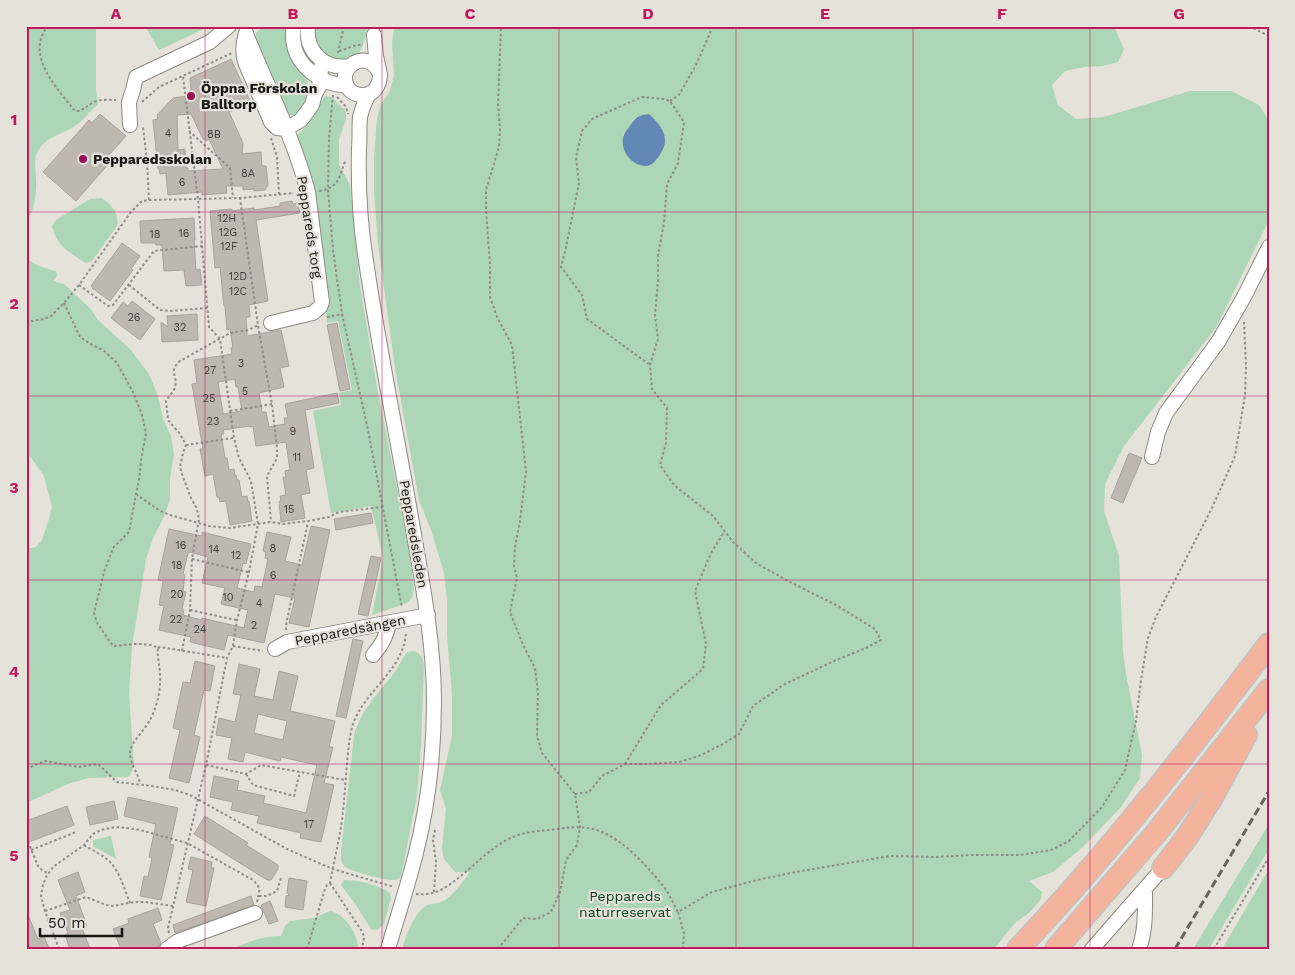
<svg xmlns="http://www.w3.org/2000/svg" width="1295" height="975" font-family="'Work Sans',sans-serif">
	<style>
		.green { fill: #acd6b6; fill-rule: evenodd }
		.water { fill: #6488b6 }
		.building { fill: #beb8b1; stroke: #a7a29b; fill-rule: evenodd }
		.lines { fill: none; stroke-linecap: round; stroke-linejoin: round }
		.minor-casing { stroke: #8b8981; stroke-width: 16 }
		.highway-casing { stroke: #c3c2c2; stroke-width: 24 }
		.path { stroke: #8c8a84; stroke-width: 2; stroke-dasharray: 2.5 2.5; stroke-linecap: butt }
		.minor { stroke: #fff; stroke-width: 14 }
		.highway { stroke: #f4b39c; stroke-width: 21 }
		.rail { stroke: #65645f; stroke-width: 3; stroke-dasharray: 8 4; stroke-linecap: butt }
		.grid { fill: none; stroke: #c2185b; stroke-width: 1; stroke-opacity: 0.55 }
		.poi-dot { fill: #9c0d5b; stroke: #e5e2da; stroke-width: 2 }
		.labels { text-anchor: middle; stroke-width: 4.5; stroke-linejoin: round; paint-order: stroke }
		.number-label { font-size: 11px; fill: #413e3a }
		.poi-label { font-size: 14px; font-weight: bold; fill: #171613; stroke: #e5e2da; text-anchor: start }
		.street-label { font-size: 14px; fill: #171613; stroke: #e5e2da }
		.park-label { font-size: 14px; fill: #00411c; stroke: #e5e2da }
		.neatline { fill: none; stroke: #c2185b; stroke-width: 2 }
		.grid-label { font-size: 16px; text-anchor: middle; font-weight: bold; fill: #c2185b }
	</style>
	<rect width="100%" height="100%" fill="#e5e2da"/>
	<path class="green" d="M26 26H102L96 29V90L98 104C90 112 82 122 72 128 60 135 46 137 38 151 33 159 36 169 36 177 37 192 35 210 26 222Z
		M145 26H210L159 50Z
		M262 26H283C291 37 292 51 296 64 298 70 304 74 307 80 312 92 304 109 295 116L288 115 285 113 256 45 255 35Z
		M315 26H368C365 38 363 56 348 60 343 61 337 60 332 61 317 50 314 45 315 26Z
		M395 26H1114L1124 49 1118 62 1103 66 1084 67 1065 71 1052 85 1058 105 1076 119 1104 117 1190 91H1231L1259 105 1269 121V220L1217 326 1124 446 1105 484 1104 511 1119 556 1123 652 1126 674 1142 755 1140 778 1121 807 1083 847 1053 872 1029 881 1042 892 1041 899 1030 912 1014 924 994 949H402C406 936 413 916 424 907 429 903 437 904 443 901 453 896 463 881 470 872H455L444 859 442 848 446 809 440 790 452 736V694L447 636V599L444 573 432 533 419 500 395 368 378 244 374 193V158L377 118 381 104 390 91 394 75 392 42ZM634 119 637 163 623 135 630 126Z
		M325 96 331 97 346 111V120L339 139V164L350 185 360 286 377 387 409 549 414 588 412 598 407 603 372 615 383 558 371 506 331 513 313 411 341 405 339 393 352 390 338 321 327 323 326 312 329 304 315 204 294 138C310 126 315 112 325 96Z
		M102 198C112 206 119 212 117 226L92 261 86 263C70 253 56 246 52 226L56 220 90 199Z
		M26 258C35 265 45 269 56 271L57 276 53 281 64 284 91 309 98 320 130 349 149 374 158 396 163 419 171 436 174 455 170 478V500L162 521 154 536 146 559 132 646 129 694 134 766 129 777 88 778 68 784 26 803V549L36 547 42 540 49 519 52 507 44 476 26 451Z
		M414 651C422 654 423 658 424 666L421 746 417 796 401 877C398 878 396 880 394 880 386 881 350 871 344 866 340 861 341 857 341 851L354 736C361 709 378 694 394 673 399 666 402 659 407 652Z
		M1269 824V849L1209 949H1193Z
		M111 836 116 859 93 846V840Z
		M1269 869V949H1222Z
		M344 880C359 880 377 884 390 893L391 898 384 924 377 930 371 929 356 905 341 885Z
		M330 911C344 913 359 935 358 949H232C248 942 263 936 281 936L285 926 290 921 314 918Z"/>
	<path class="water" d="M649 114C662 126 672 139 659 156 656 160 653 165 647 166 630 167 616 145 626 131 635 120 634 116 649 114Z"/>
	<path class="building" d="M231 59 251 103 229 112 243 143 242 154 261 152 262 166H266L268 185 265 190 254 191V189L243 190V186H226L227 193 202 195V192L168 195 166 173 160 174 159 169H158L153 120 158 119 157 115 173 98 188 96V93L191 92 190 78ZM191 114 203 139H205L206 141 209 139 223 169 188 171V168H186L185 149 178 150 177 115Z
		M100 114 126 136 108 156 112 160 76 201 43 172 89 120 92 123Z
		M292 201 293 204 298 203 300 213 256 220 268 301 249 305 250 317H246L247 336 281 330 289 366 280 368 284 387 259 393 262 412H266L269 427 285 424 284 418H288L285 404 337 393 339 403 305 410 314 468 306 470 310 493 301 495 305 518 281 522 279 502 281 501 280 496 286 495 283 477H286L285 471 290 470 286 442 256 446 253 426 250 427V426L223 430 224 434H221L225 458H227L229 470 234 469 235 476 236 475 237 480H239L242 497 247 496 248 502 249 501 252 521 230 525 226 501 220 502 219 497H217L213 474 205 476 200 449H203L192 384 197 383 194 360 232 354 231 348H233L230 329 227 330 225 306H224L220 267 215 268 210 211 232 209V211L254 208V210L280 206V203ZM235 379 236 387H238L242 411 223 414 218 382Z
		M194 218 195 240H194L196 270 200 269 202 285 186 286 184 270 164 271 162 245H156L155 243H141L140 221Z
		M122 243 140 256 131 269 133 270 110 301 92 288V287L91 286Z
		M132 301 155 319 140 340 111 318 123 302 128 306Z
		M197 314 198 340 162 342 161 322 168 327 167 316Z
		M337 323 350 389 340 391 327 325Z
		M1129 453 1142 458 1123 503 1111 498Z
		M371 513 373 523 336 530 334 519Z
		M311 526 330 530 309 627 289 623 295 598 275 594 264 643 228 635 224 650 190 642 191 637 159 630 164 606 159 605 163 581 158 580 169 529 202 536V532L251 544 246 564 243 563 237 588 254 592 255 586 262 587 268 559 265 558 266 552 263 551 267 532 291 537 285 561 302 565ZM190 552 208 557 202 583 225 588 221 604 248 610 244 628 202 618 201 620 183 615 184 610 182 609 186 592 183 591 185 575 183 574 188 553H189Z
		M371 556 381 558 368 616 358 614Z
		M353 639 363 641 346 718 336 716Z
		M195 661 215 666 210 691 204 690 194 735 200 737 189 783 169 778 180 730 173 728 183 682 190 683Z
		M239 664 260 669 254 696 273 700 279 671 298 676 290 711 335 721 329 747H333L324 783 334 785 321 842 300 838 301 833 257 823 259 816 231 810 233 802 210 797 214 776 239 781 237 790 265 796 263 803 306 813 317 765 281 757 280 761 245 752 243 762 228 759 232 738 216 735 219 718 235 722 241 695 233 694ZM258 714 287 721 283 740 254 733Z
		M128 797 178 808 170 844 174 845 161 900 140 896 144 876 148 877 152 858 149 857 156 824 124 816Z
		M114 801 118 819 90 825 86 807Z
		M67 806 74 825 26 843V821Z
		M205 816 248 843 246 845 278 865V869L271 880H267L194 834Z
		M191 857 212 862 211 868H214L206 906 186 902 193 870 188 869Z
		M78 872 85 892 76 896 87 926 82 928 90 949H70L65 935 68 933 60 913 70 910 58 880Z
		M289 878 307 881 303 910 285 907 286 896 289 895 287 893Z
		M251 896 254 905 175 933 173 925Z
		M270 901 278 921 269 924 261 905Z
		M158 908 162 920 153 924 161 943 159 946 152 949H121L113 929 129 923 128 919Z
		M26 910 38 939 44 936 49 949H29L26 943Z"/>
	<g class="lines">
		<defs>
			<path id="minor" d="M294 26C289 52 304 72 328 82 334 84 341 85 347 86
				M308 26C305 52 325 70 350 66
				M246 33C243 43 242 52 245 62L271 122 277 128 286 129
				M246 34C267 85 294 139 308 192L322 302 320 307 313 313 271 323
				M374 35 376 56 380 74C380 85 374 96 362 95 356 95 351 92 348 88 335 68 366 47 379 72
				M370 93C365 100 362 109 360 117 359 127 360 138 359 148 358 185 360 224 366 261 379 349 397 436 412 523 422 582 434 641 434 701 434 753 428 807 415 857 407 888 397 918 388 949
				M130 125 129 102 133 90 136 77 210 42 229 26
				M286 129 301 120 312 105 315 94 319 87 322 61
				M1152 457 1158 432 1166 413 1218 342 1244 297 1269 247
				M275 649 287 642 428 615
				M373 655C382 645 387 636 389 623
				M167 949 178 941 255 913
				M1092 949 1163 868
				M1139 949C1146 930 1145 909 1145 889"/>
			<path id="highway" d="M1163 868 1187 837 1211 799 1246 735
				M1018 949C1109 853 1190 749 1269 644
				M1056 949 1157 832 1269 690"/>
		</defs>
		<use href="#minor" class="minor-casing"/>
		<use href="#highway" class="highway-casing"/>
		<path class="path" d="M49 26C45 29 44 32 42 36 31 62 60 92 75 111 83 112 87 105 94 102 101 99 109 100 116 100
			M1249 26 1269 36
			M339 51C347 49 354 44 363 45
			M338 53 344 26
			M333 95 329 138 328 190 333 250 342 314 367 425 402 608
			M337 97 346 107 348 114
			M670 101 679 95 697 63 713 26
			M142 102 159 87 232 53
			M189 131 230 168 233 198
			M271 138 277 157 279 194
			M319 191C340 188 339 176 346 159
			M149 200 240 198 294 193
			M79 285 108 306 113 305 154 251 202 246
			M129 285 160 310 170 311 207 308
			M64 303 80 337 92 345 103 350 117 363 134 394 142 415 146 433 141 460 139 480 136 494 129 532 113 548 104 572 94 613 97 623 113 646C127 645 146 641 158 648 157 658 160 666 160 676 161 690 157 705 151 718 146 729 132 741 130 751 129 763 139 774 140 784
			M327 317 342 314
			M26 322 44 319 51 316 64 303 79 285 131 212 142 201 149 200 147 161 143 127
			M258 326 272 404 277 448V458L267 476 271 522
			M230 411 272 404
			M186 445 233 438
			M136 494 160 511 170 515 209 526 229 528 271 522 283 524 308 521 329 517 339 512 382 507
			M192 559 248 572
			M190 610 236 620
			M286 630V625L308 522
			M233 646 263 651
			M158 648 160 647 227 658
			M182 651 190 610 192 559 199 519 197 509 191 498 182 474 180 467 183 453 186 445 180 434 168 420 166 401C168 397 174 392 175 387 178 376 168 371 180 361L230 333 248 330 258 325 240 198
			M625 764 661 705 703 669 706 644 695 591 711 553 724 532
			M206 765 246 774 261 765 345 780
			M26 769 45 761 78 767 98 764 117 782 152 786 175 790 190 795 287 849 333 869 394 887
			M246 774 253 785 294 796 300 772
			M575 794 589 792 602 776 625 764H647L679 762 699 756 723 744 739 734 753 706 785 684 834 661 866 648 881 640 875 629 836 605 788 581 756 563 733 542 713 516 674 485 660 465 666 443 667 408 652 389 650 365 658 339 655 315 658 281V255L664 223 667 184 678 163 684 122 670 101 664 99 642 97 592 119 582 131 576 157 579 183 565 252 561 267 582 295 587 319 650 365
			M26 837 38 866 42 870 49 874
			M84 845C92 850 101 854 108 860 120 871 124 889 130 903
			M31 850 76 832
			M330 883 363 933 364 938 362 949
			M434 892 436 862 433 840 435 830
			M416 894C426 895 437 893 446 887 466 874 482 855 503 842 518 833 533 831 550 830 565 828 581 825 596 830 622 837 651 870 667 891 671 898 674 905 678 912
			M259 896H267L277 891 281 878
			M45 911 86 897 106 905 113 906 134 902H145L173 906
			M169 933 168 928 206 765 227 658 233 646 237 620 249 572 258 524 251 481 239 458 234 438 220 339 209 327 198 199 183 76
			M59 949 45 911 41 896 43 885 46 877 53 867 84 845 93 834 101 830 115 827 126 828 140 830 187 843 253 880C262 889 259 891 257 902
			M307 949 325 889 327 885 330 883C334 859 341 835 343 811 345 792 346 773 348 754 349 744 350 734 353 724 365 690 403 671 406 633
			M498 949 523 918 537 919 551 912 560 892 566 860 577 845 580 827 575 794 542 753 537 736 538 692 535 668 523 645 510 612 517 578 514 566 515 547 520 521 526 471 512 345 497 317 490 297V264L486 211V190L499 147 500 130 498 104 501 26
			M683 949 684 934 678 912 712 892 757 880 796 872 890 856 936 857 972 855H1020L1051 850 1069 841 1102 807 1125 770 1136 721 1141 680 1148 638 1156 617 1212 508 1235 456 1245 395 1246 366 1244 322
			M1214 949 1269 857"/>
		<use href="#minor" class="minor"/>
		<use href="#highway" class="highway"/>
		<path class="rail" d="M1175 949 1269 791"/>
	</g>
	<path class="grid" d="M205 26V949M382 26V949M559 26V949M736 26V949M913 26V949M1090 26V949M26 212H1269M26 396H1269M26 580H1269M26 764H1269"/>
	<g class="poi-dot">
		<circle cx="191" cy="96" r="5"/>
		<circle cx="83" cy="159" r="5"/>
	</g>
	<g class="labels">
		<g class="number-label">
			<text x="168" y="137">4</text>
			<text x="214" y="138">8B</text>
			<text x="248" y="177">8A</text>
			<text x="182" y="186">6</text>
			<text x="227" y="222">12H</text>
			<text x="228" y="236">12G</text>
			<text x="184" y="237">16</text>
			<text x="155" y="238">18</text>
			<text x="229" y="250">12F</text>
			<text x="238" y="280">12D</text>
			<text x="238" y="295">12C</text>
			<text x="134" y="321">26</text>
			<text x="180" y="331">32</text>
			<text x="241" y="367">3</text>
			<text x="210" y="374">27</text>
			<text x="245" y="395">5</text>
			<text x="209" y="402">25</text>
			<text x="213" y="425">23</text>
			<text x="293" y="435">9</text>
			<text x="297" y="461">11</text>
			<text x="289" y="513">15</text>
			<text x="181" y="549">16</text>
			<text x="273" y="552">8</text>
			<text x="214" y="553">14</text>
			<text x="236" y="559">12</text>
			<text x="177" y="569">18</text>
			<text x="273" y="579">6</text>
			<text x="177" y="598">20</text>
			<text x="228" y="601">10</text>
			<text x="259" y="607">4</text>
			<text x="176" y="623">22</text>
			<text x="254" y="629">2</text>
			<text x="200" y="633">24</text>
			<text x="309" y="828">17</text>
		</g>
		<g class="poi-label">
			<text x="201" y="93">Öppna Förskolan<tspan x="201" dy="16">Balltorp</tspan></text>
			<text x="93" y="164">Pepparedsskolan</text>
		</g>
		<g class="street-label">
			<text transform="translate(310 227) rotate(81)" y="5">Peppareds torg</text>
			<text transform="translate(414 534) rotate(80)" y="5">Pepparedsleden</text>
			<text transform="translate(350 630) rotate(-11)" y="5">Pepparedsängen</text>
		</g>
		<g class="park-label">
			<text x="625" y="901">Peppareds<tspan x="625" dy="16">naturreservat</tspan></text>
		</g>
	</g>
	<rect width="1295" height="975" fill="none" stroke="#e5e2da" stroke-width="55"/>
	<path d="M40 928v8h82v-8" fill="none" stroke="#171613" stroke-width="2.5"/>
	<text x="48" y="928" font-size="15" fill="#171613" stroke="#e5e2da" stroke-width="4" paint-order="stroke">50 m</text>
	<rect x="28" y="28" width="1240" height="920" class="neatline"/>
	<g class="grid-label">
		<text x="116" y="19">A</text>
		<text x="293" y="19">B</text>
		<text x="470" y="19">C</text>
		<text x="648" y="19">D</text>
		<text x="825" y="19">E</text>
		<text x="1002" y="19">F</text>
		<text x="1179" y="19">G</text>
		<text x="14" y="125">1</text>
		<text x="14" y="309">2</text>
		<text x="14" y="493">3</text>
		<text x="14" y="677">4</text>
		<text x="14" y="861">5</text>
	</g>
</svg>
